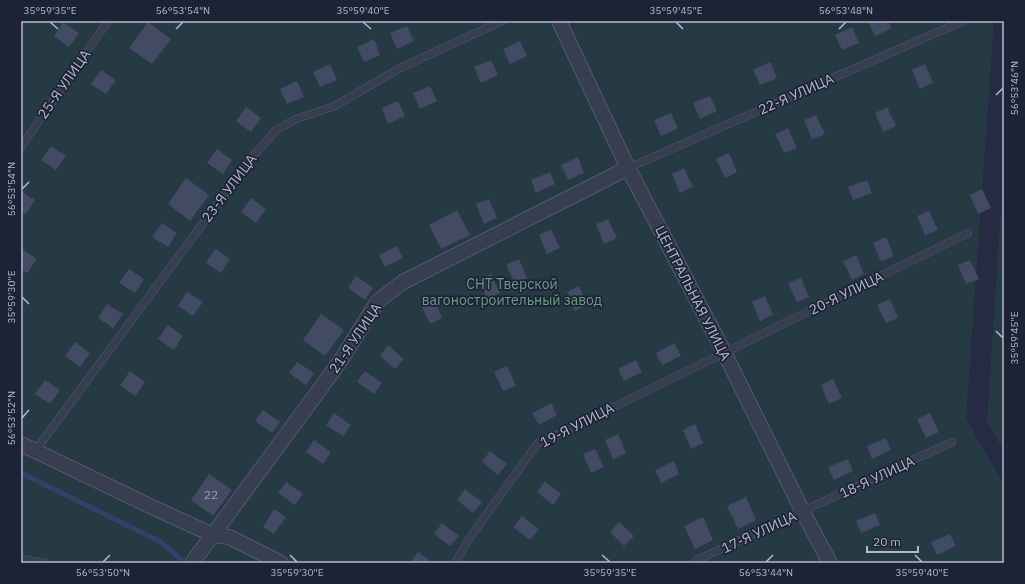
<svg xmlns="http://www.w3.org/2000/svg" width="1025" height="584" font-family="'IBM Plex Sans',sans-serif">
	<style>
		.green { fill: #263a43 }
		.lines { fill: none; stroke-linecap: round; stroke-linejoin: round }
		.stream { stroke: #354068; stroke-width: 5 }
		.building { fill: #424a64 }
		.lane-casing { stroke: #53596c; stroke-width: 8 }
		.street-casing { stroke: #53596c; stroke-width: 16 }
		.lane { stroke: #383e52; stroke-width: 7 }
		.street { stroke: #383e52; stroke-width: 14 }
		.ticks { fill: none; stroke: #b5b9cc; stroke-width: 1.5 }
		.labels { text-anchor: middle; stroke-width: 3.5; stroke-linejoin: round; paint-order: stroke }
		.number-label { font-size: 12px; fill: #989db2 }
		.street-label { font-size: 14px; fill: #b5b9cc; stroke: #1d2337 }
		.park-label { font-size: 14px; fill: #6a9e80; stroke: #1d2337 }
		.neatline { fill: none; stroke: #b5b9cc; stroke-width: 1.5 }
		.ticks-label { font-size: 10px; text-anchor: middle; fill: #b5b9cc }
	</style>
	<rect width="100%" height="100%" fill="#242b42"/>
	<path class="green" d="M21 21H994L966 419 1004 484V563H21Z
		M1004 160V451L987 422Z"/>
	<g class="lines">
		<path class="stream" d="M21 473 159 541 181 559"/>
	</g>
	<path class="building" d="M868 21H888L892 28 875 36Z
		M63 22 79 33 69 47 54 36Z
		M148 22 171 39 152 64 129 48Z
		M407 26 414 41 397 49 390 33Z
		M852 27 859 43 842 50 835 35Z
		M374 39 380 55 364 62 357 47Z
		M520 41 527 56 510 64 503 49Z
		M491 60 498 75 481 83 474 67Z
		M770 62 777 78 760 85 753 70Z
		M330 64 337 80 320 87 313 72Z
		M925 64 933 83 920 89 912 70Z
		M101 70 116 80 106 94 91 84Z
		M297 81 304 97 287 104 280 89Z
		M430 86 437 101 420 109 413 93Z
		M710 96 717 111 700 119 693 103Z
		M398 101 405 116 388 124 382 108Z
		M246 107 261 118 251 132 236 121Z
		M887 107 896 126 883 132 875 113Z
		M671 113 678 128 661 136 654 120Z
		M816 115 825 134 812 139 804 120Z
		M788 128 797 148 784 153 775 134Z
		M51 146 66 156 56 170 41 160Z
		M217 149 232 160 223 174 207 163Z
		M729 153 737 172 725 178 716 159Z
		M578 157 584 173 568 180 561 165Z
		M684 168 693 187 680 193 672 174Z
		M550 172 555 184 536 193 531 180Z
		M186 178 209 195 190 221 168 204Z
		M867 180 872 193 853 200 848 187Z
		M982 189 991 208 978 214 970 195Z
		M21 191 35 200 26 214 21 211Z
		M251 198 266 209 256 223 241 212Z
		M489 199 497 218 484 224 476 204Z
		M457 210 470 235 441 249 429 225Z
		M929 211 938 230 925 235 917 216Z
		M608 219 617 238 604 244 596 224Z
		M162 223 177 233 168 247 152 237Z
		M551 229 560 248 547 254 539 235Z
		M886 237 894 256 881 262 873 243Z
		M397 246 403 258 385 267 379 255Z
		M21 248 37 259 27 273 21 269Z
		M215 249 230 259 221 273 206 263Z
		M856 255 864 274 852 280 843 261Z
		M519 259 527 278 515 284 506 265Z
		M970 260 979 279 966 284 958 265Z
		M129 269 144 279 135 293 119 283Z
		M491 274 500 293 487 299 479 280Z
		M356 276 373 288 365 300 348 288Z
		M801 278 809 297 797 302 788 283Z
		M579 286 588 305 575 311 567 292Z
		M187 292 203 302 193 316 178 306Z
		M765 296 773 315 760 321 752 302Z
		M434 299 442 318 430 324 421 305Z
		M890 299 898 318 886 323 877 305Z
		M107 304 123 314 113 328 98 318Z
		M321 314 344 330 325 356 303 340Z
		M168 325 183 336 174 350 158 339Z
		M75 342 90 353 80 367 65 356Z
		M674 343 681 356 662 365 656 353Z
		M388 345 404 359 395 369 380 356Z
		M636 360 642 372 624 381 618 369Z
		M297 362 314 373 306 385 289 373Z
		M507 366 516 386 503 391 494 372Z
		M130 371 145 382 135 396 120 385Z
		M365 371 382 383 374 394 357 382Z
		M833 379 842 398 829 404 821 385Z
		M45 380 60 390 50 404 35 394Z
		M551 403 557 415 539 425 532 413Z
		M263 410 280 422 272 433 255 421Z
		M334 413 351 425 343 436 326 425Z
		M930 413 939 432 926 438 917 419Z
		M695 424 703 443 691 449 683 430Z
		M618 434 626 453 613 459 605 440Z
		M886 438 891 450 872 459 867 446Z
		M314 440 331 452 323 464 306 452Z
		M595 449 604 467 591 473 583 454Z
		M490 451 507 464 498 475 482 462Z
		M848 459 853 471 834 480 828 467Z
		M674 461 679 474 661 483 655 470Z
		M209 474 232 490 213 516 191 500Z
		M545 481 561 494 553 505 537 492Z
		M286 482 303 494 295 505 278 493Z
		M465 489 482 502 473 513 457 500Z
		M746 497 756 520 738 529 727 506Z
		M274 509 286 517 274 534 263 527Z
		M875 513 880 525 861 533 856 521Z
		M522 516 539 529 530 540 513 527Z
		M703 517 713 540 695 549 684 526Z
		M619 522 634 536 624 546 610 532Z
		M442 523 459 536 450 546 434 534Z
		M950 534 956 546 937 555 931 542Z
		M418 552 433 563H410Z"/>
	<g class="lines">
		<defs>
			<path id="lane" d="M21 147 108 21
				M628 168 963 21
				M35 451 249 161 276 130 296 119 335 106 400 68 502 21
				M21 559 45 563
				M455 563 469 539 537 444 561 433 968 233
				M694 563 697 560 952 442"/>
			<path id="street" d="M559 21 628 168 724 352 803 512 830 563
				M21 444 152 507 213 535 229 537 281 563
				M192 563 339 363 378 301 403 282 628 168"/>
		</defs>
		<use href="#lane" class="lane-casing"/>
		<use href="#street" class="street-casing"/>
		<use href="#lane" class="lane"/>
		<use href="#street" class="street"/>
	</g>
	<path class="ticks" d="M50 22 58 29M363 22 371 29M676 22 683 29M176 29 183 22M839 29 846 22M996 95 1003 88M22 189 29 182M22 297 29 304M996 331 1003 338M22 418 29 410M290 555 297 562M602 555 610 562M915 555 922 562M103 562 110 555M766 562 773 555"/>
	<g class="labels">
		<g class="number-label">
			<text x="211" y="499">22</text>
		</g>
		<g class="street-label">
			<text transform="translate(64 84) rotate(-55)" y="5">25-Я УЛИЦА</text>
			<text transform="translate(796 94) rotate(-24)" y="5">22-Я УЛИЦА</text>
			<text transform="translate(229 188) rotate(-53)" y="5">23-Я УЛИЦА</text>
			<text transform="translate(693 293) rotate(63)" y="5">ЦЕНТРАЛЬНАЯ УЛИЦА</text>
			<text transform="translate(846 293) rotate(-26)" y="5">20-Я УЛИЦА</text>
			<text transform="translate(355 338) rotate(-56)" y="5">21-Я УЛИЦА</text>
			<text transform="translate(577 425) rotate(-27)" y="5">19-Я УЛИЦА</text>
			<text transform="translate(877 477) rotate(-25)" y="5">18-Я УЛИЦА</text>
			<text transform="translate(759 532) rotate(-25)" y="5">17-Я УЛИЦА</text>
		</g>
		<g class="park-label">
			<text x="512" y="289">СНТ Тверской<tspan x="512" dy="16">вагоностроительный завод</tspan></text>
		</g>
	</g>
	<rect width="1025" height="584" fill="none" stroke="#1d2337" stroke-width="44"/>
	<path d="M867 546v6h51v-6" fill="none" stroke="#b5b9cc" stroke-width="2"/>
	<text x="873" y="546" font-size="12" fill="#b5b9cc" stroke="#1d2337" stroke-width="3" paint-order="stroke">20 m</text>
	<rect x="22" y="22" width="981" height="540" class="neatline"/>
	<g class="ticks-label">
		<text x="50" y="14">35°59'35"E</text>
		<text x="183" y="14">56°53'54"N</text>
		<text x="363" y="14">35°59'40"E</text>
		<text x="676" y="14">35°59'45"E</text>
		<text x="846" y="14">56°53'48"N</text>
		<text transform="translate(1014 88) rotate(-90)" y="4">56°53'46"N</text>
		<text transform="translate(11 189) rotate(-90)" y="4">56°53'54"N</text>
		<text transform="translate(11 297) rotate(-90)" y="4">35°59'30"E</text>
		<text transform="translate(1014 338) rotate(-90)" y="4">35°59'45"E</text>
		<text transform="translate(11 418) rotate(-90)" y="4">56°53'52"N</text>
		<text x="103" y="576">56°53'50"N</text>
		<text x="297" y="576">35°59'30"E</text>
		<text x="610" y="576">35°59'35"E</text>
		<text x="766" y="576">56°53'44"N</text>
		<text x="922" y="576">35°59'40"E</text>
	</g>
</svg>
